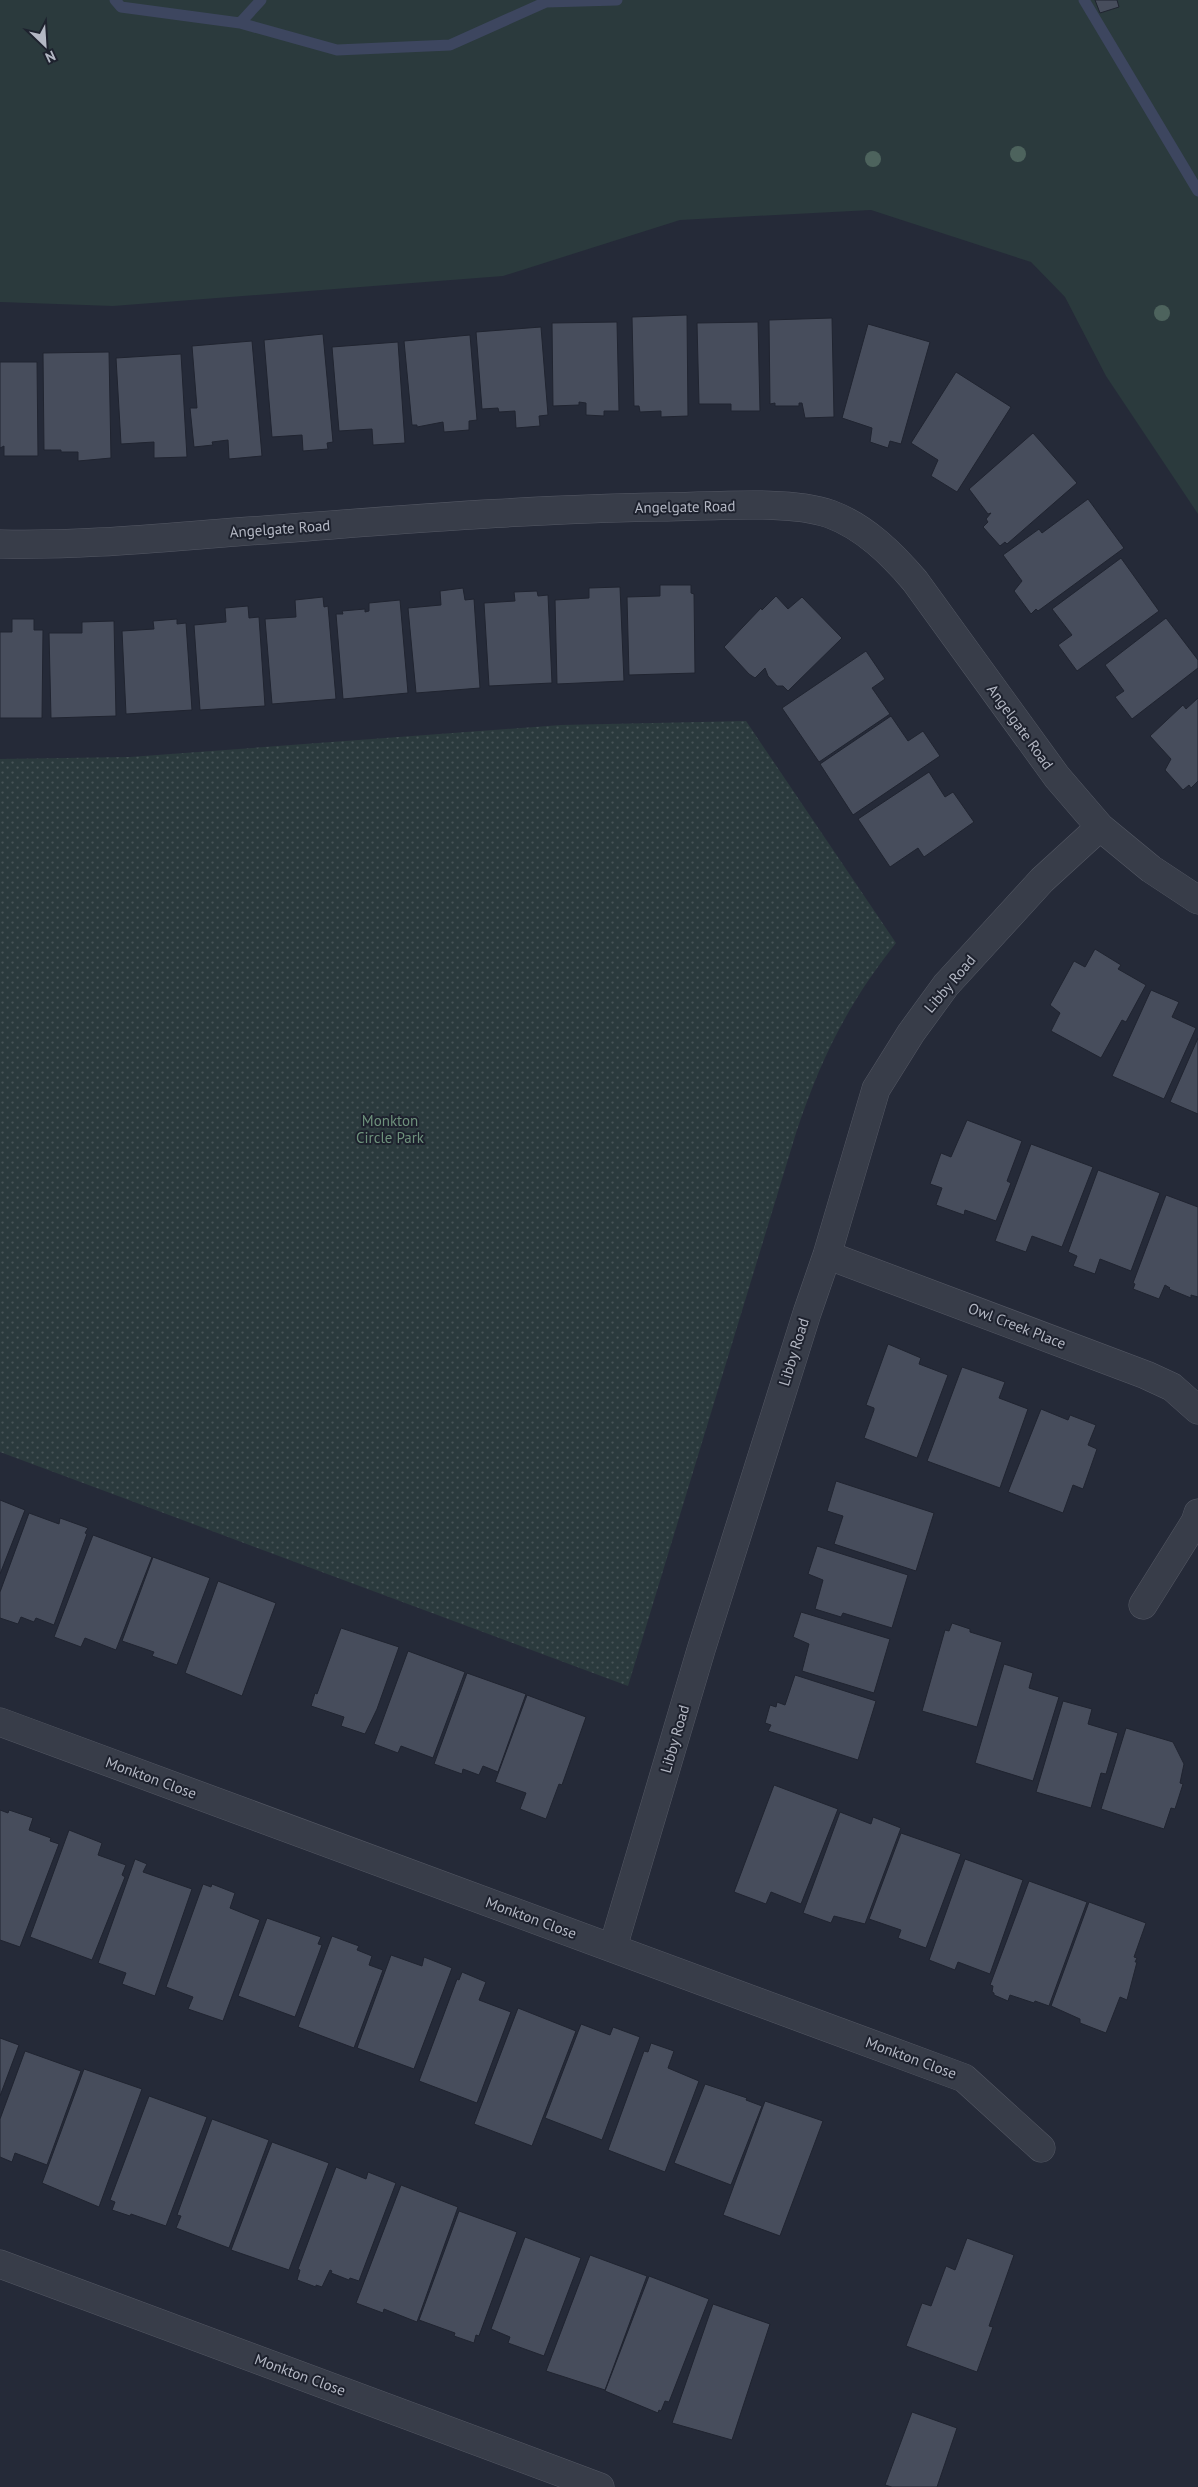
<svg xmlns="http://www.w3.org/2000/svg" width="1198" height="2487" font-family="'PT Sans',sans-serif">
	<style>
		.grass { fill: #2b3a3d }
		.park { fill: url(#park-dots) }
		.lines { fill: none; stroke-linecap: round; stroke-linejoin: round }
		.stream { stroke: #3d465f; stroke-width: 11 }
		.building { fill: #474d5c; stroke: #202430 }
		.minor-casing { stroke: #545864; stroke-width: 29 }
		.minor { stroke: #383d49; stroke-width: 28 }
		.tree { fill: #4d635d }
		.labels { text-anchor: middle; stroke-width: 4; stroke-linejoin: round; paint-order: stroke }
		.street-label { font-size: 15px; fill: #b4b8c4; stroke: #1e222e }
		.park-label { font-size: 15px; fill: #6e927c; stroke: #1e222e }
	</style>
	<defs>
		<pattern id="park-dots" width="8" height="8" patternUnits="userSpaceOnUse" patternTransform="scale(1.25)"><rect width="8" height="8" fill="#2b3a3d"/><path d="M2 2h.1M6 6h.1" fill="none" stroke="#475457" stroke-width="1.8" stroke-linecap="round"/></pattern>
	</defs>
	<rect width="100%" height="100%" fill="#252a38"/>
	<path class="grass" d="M0 0H1198V514L1106 376 1065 297 1031 262 871 210 680 220 503 276 113 306 0 302Z"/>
	<path class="park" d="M746 721 896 943C847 1005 821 1058 796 1133L628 1686 0 1452V759L130 757 561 725Z"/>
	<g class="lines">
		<path class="stream" d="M115 0 121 7 240 23 337 50 450 45 546 2 617 0
			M1084 0 1198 191
			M240 23 261 0"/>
	</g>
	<path class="building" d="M1095 0H1117L1119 7 1100 13Z
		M687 315 688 416 661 417V411L640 412 639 406H634L632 317Z
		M832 318 834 417 805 418 802 403H799V406H775V403L770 404 769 320Z
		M617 322 619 411H604V416L586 415V403L579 402V405L553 406 552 323Z
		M758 322 760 411H731V404H699L697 323Z
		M868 324 930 342 901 444 890 441 888 448 870 442 872 428 842 418Z
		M541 327 548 415 539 416 540 426 516 428 515 411 499 412 498 408 482 409 476 332Z
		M323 334 333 442 327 443 328 449 303 451 302 435 272 437 264 340Z
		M470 335 477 420 469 421V430L444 432 443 422 417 427V425H412L404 341Z
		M252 341 262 456 229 459 228 440 212 442 213 445 194 447 190 408H197L192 346Z
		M398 342 405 443 373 445 372 429 339 431 332 347Z
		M109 352 111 458 78 461V452H61V450H44L43 353Z
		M181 354 187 457 154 458V442L121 444 116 358Z
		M0 362H37L38 456H4V446L0 448Z
		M956 372 1011 407 957 492 931 476 938 460 911 443Z
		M1033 433 1077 483 1007 544 1005 542 1000 546 983 527 988 522 986 519 991 513 988 514 969 489Z
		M1088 499 1124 548 1038 611 1036 609 1031 614 1014 591 1022 581 1003 555 1039 529 1042 533Z
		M1121 558 1159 611 1077 671 1058 645 1072 635 1052 609Z
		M660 585H691V593L694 594 695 673 629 675 627 597 660 596Z
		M620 587 624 681 557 684 555 600 589 598V588Z
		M463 588 465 600 474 599 480 688 416 693 408 608 441 605 440 591Z
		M537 591 538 596 548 595 552 683 489 686 484 603 515 601 514 592Z
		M776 596 788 609 802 597 842 638 788 691 783 686H777L768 676 765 668 755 678 749 674 724 647 761 608 762 610Z
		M323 597 324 607 328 606 336 699 272 704 265 619 296 617 295 600Z
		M400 600 408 693 343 699 336 614H343L342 611 365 609V612L369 611V603Z
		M248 606 249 618 259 617 265 706 200 710 194 625 226 622 225 608Z
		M1166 618 1198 660V668L1132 719 1115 697 1124 691 1105 665Z
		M12 619H34V630H43L42 718H0V632H12Z
		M177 619V624L186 623 192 710 126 714 122 631 154 629 153 621Z
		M114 621 116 716 51 718 49 633H82V622Z
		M866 651 885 679 872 688 890 714 819 762 782 708Z
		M1198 698V781L1191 788 1189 785 1183 790 1165 770 1171 759 1150 736 1183 705 1186 709Z
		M891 716 908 741 923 731 940 756 853 815 820 764Z
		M929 772 945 797 953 792 974 822 924 857 918 848 890 867 858 819Z
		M1095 949 1121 965 1118 969 1146 985 1126 1022 1122 1020 1101 1058 1051 1031 1060 1013 1050 1005 1074 961 1085 967Z
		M1151 990 1179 1002 1172 1017 1196 1028 1164 1099 1112 1076Z
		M1198 1038V1114L1170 1102Z
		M967 1120 1022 1141 1007 1181 1011 1183 996 1221 965 1210 964 1215 936 1205 942 1188 930 1184 941 1153 951 1157Z
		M1031 1144 1093 1167 1062 1247 1032 1236 1026 1252 995 1241Z
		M1098 1170 1160 1193 1131 1271 1100 1259 1095 1274 1073 1266 1077 1256 1068 1252Z
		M1166 1195 1198 1207V1297L1191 1295V1298L1169 1289 1170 1288 1165 1285 1159 1299 1133 1289 1135 1284 1133 1283Z
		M888 1344 921 1358 919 1364 948 1375 917 1458 864 1438 874 1410V1408L866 1405Z
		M962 1367 1005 1382 999 1398 1028 1409 1000 1488 927 1461Z
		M1041 1409 1068 1420 1070 1415 1096 1425 1088 1445 1097 1449 1083 1489 1073 1485 1063 1513 1008 1492Z
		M836 1481 934 1513 916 1571 834 1544 843 1516 827 1511Z
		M0 1500 25 1510 0 1574Z
		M29 1513 59 1524 60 1518 88 1528 85 1533 87 1534 54 1625 36 1618 34 1622 21 1617 18 1624 0 1618V1592Z
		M93 1535 152 1557 116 1650 85 1638 81 1647 54 1637Z
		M817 1546 908 1575 892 1628 843 1613 841 1617 815 1609 823 1580 808 1574Z
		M153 1557 210 1578 177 1665 152 1656 154 1652 122 1641Z
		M218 1581 276 1603 242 1696 185 1673Z
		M801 1612 890 1639 874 1693 802 1671 809 1644 793 1637Z
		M952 1623 970 1629V1632L1002 1642 977 1727 922 1711 945 1630 949 1631Z
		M341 1628 399 1647 377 1709 365 1734 341 1726 344 1717 311 1706 315 1693 317 1694Z
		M408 1651 465 1672 433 1758 401 1746 398 1753 374 1744Z
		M1004 1664 1033 1673 1029 1688 1059 1697 1033 1781 975 1763Z
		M467 1673 526 1694 498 1772 483 1766 479 1775 463 1769 462 1774 434 1764Z
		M795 1675 876 1701 858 1760 768 1731 771 1725 765 1723 770 1705 776 1707 777 1702 785 1705Z
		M527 1695 586 1717 562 1785 559 1784 546 1819 520 1809 526 1793 495 1782Z
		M1063 1701 1092 1709 1088 1724 1118 1733 1106 1774 1101 1773 1091 1808 1036 1792Z
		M1126 1728 1173 1742 1184 1764 1180 1783 1183 1784 1175 1809 1171 1808 1164 1829 1101 1809Z
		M774 1785 838 1809 801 1904 771 1892 766 1904 734 1892Z
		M0 1810 8 1813 9 1810 33 1818 29 1830 51 1838 50 1841 59 1844 20 1947 0 1940Z
		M840 1812 871 1824 873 1817 901 1828 865 1924 834 1916 831 1923 803 1913Z
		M69 1830 102 1843 98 1855 126 1865 122 1875 125 1877 92 1960 30 1937Z
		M901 1833 961 1854 926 1948 898 1938 901 1930 869 1919Z
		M135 1859 147 1864 143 1872 192 1889 155 1996 122 1984 126 1973 98 1963Z
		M965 1859 1023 1880 990 1974 958 1962 955 1970 929 1960Z
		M1029 1881 1087 1902 1049 2006 1035 2001 1034 2003 1010 1995 1008 2001 994 1995V1993L992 1992 993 1986 990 1985Z
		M203 1884 211 1887 212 1884 235 1893 230 1908 260 1920 223 2021 188 2009 193 1997 166 1987Z
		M1089 1902 1146 1923 1134 1957 1137 1958 1135 1962H1137L1127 2000 1120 1997 1106 2033 1080 2023V2019L1051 2006Z
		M267 1918 321 1937 318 1944 322 1945 295 2017 238 1996Z
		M332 1936 359 1946 357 1950 372 1956 369 1965 383 1970 354 2048 298 2027Z
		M391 1955 422 1966 424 1957 452 1968 414 2069 357 2048Z
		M462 1972 486 1982 479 2000 511 2012 477 2103 419 2081 457 1979 459 1980Z
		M518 2008 576 2031 532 2146 474 2124Z
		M581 2024 610 2035 613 2027 640 2037 602 2140 545 2118Z
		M0 2038 19 2045 0 2096Z
		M651 2043 674 2051 668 2068 699 2081 665 2172 608 2150 644 2051 648 2052Z
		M25 2051 81 2071 47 2165 15 2153 12 2162 0 2157V2119Z
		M84 2069 142 2089 99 2207 42 2183Z
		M705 2084 747 2098 746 2100 762 2106 731 2185 674 2163Z
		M149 2096 207 2117 166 2226 131 2214 130 2216 112 2210 115 2202 110 2200Z
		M765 2101 823 2121 780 2236 723 2215Z
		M212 2119 269 2140 229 2248 176 2228 181 2216 177 2215Z
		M272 2142 329 2163 289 2270 231 2250Z
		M336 2167 366 2179 368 2172 396 2183 359 2281 350 2278 349 2280 331 2273 332 2271 330 2270 322 2287 316 2285V2287L297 2280 300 2270 298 2269Z
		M401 2185 458 2207 417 2322 384 2309 383 2313 356 2303Z
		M459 2211 517 2232 479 2336 476 2335 474 2343 454 2336 455 2333 419 2320Z
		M525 2237 581 2258 544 2356 508 2343 510 2337 491 2329Z
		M967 2238 1014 2255 989 2326 993 2327 977 2372 906 2346 922 2303 931 2306 946 2266 955 2270Z
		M590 2255 647 2276 605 2390 546 2371Z
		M649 2276 709 2299 669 2402 665 2401 661 2411 659 2410 658 2413 605 2391Z
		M713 2304 770 2324 732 2440 672 2423Z
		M912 2412 957 2428 937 2487H892L885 2485Z"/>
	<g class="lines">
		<defs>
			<path id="minor" d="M0 544C78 546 158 538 236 532 378 522 519 509 661 507 706 507 789 499 830 514 865 527 892 554 915 581L1057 777 1100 827 1151 869 1198 900
				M827 1255 1146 1375 1172 1387 1198 1410
				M1143 1605 1195 1522 1198 1513
				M0 1722 964 2078 1041 2148
				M613 1947 701 1650 807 1313 827 1255 876 1089 911 1033 946 985 1042 880 1100 827
				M0 2264 600 2487"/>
		</defs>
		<use href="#minor" class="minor-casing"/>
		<use href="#minor" class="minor"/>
	</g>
	<g class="tree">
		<circle cx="1018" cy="154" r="8"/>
		<circle cx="873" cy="159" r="8"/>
		<circle cx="1162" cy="313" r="8"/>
	</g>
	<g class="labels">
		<g class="street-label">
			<text transform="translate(685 507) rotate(-1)" y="5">Angelgate Road</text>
			<text transform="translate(280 529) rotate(-4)" y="5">Angelgate Road</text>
			<text transform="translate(1020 727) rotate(54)" y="5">Angelgate Road</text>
			<text transform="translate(950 984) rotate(-50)" y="5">Libby Road</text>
			<text transform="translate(1017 1326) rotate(21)" y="5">Owl Creek Place</text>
			<text transform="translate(794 1352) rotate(-73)" y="5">Libby Road</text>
			<text transform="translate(675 1739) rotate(-74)" y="5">Libby Road</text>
			<text transform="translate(151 1778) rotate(20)" y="5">Monkton Close</text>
			<text transform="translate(531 1918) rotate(20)" y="5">Monkton Close</text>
			<text transform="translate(911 2058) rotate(20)" y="5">Monkton Close</text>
			<text transform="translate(300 2375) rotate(20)" y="5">Monkton Close</text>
		</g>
		<g class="park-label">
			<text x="390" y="1126">Monkton<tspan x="390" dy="17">Circle Park</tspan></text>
		</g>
	</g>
	<g transform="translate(45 45) rotate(155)" stroke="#1e222e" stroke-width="4" paint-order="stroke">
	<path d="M0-4L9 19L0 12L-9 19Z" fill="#b4b8c4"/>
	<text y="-8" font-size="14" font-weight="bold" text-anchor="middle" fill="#b4b8c4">N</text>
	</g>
</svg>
